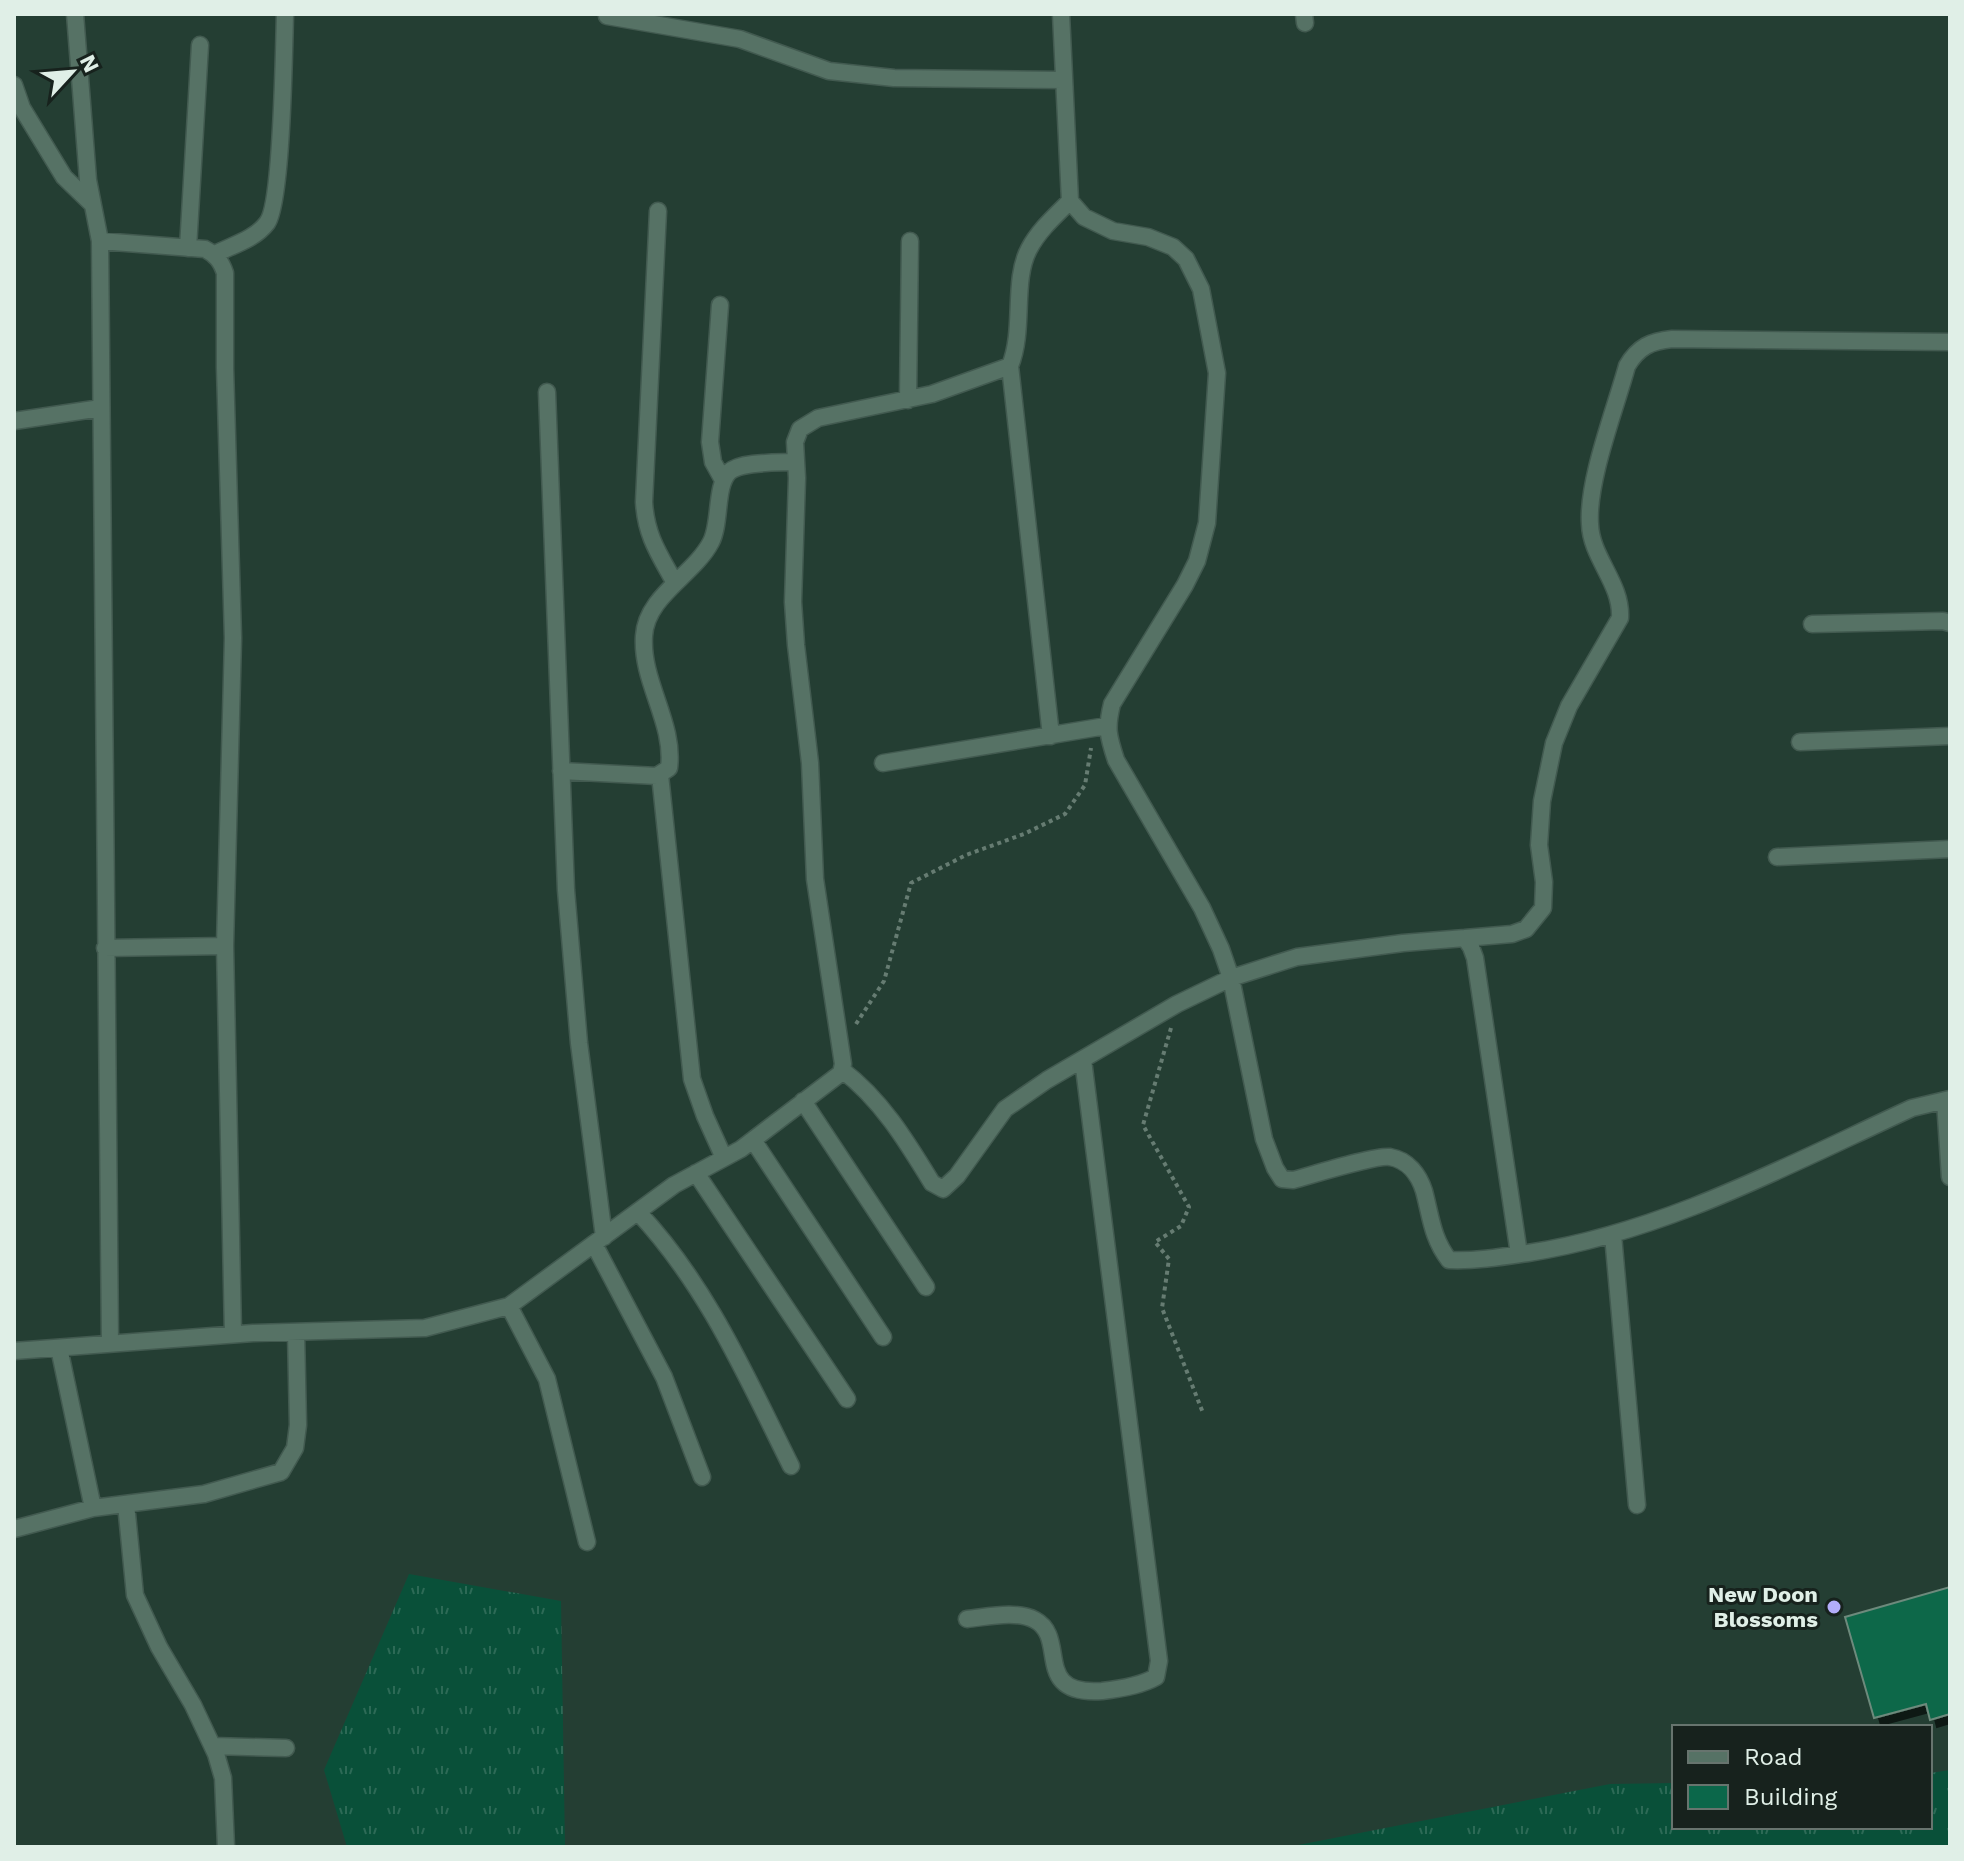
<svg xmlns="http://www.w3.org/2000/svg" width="1964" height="1861" font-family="'Work Sans',sans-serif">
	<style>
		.grass { fill: url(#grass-tufts) }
		.building { fill: #0b674a; stroke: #6d8a7c; stroke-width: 2; filter: url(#shadow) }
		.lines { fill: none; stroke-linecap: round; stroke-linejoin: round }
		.minor-casing { stroke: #425a50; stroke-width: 19 }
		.path { stroke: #667c72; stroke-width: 4; stroke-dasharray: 4 4; stroke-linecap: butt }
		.minor { stroke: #567265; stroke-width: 16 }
		.poi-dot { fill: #b2adf9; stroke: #17221d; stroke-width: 3 }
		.labels { text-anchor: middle; stroke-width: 6; stroke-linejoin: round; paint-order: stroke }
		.poi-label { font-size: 22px; font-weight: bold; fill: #e0efe7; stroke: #17221d; text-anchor: end }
	</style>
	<defs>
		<pattern id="grass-tufts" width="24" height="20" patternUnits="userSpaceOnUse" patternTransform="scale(2)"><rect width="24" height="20" fill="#095039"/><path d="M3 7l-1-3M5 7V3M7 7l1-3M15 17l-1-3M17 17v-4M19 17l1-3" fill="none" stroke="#2d6a56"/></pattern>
		<filter id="shadow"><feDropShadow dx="7" dy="7" stdDeviation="0" flood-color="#0009"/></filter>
	</defs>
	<rect width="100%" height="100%" fill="#243e33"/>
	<path class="grass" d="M409 1574 561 1601 565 1847H347L324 1770Z
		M1950 1770V1847H1288L1610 1784 1674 1783V1827H1930V1773Z"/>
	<path class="building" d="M1950 1587V1714L1930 1720 1926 1704 1874 1718 1845 1617Z"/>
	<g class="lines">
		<defs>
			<path id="minor" d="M75 14 88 180 100 241 110 1344
				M1061 14 1070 201 1084 217 1113 231 1148 237 1173 247 1186 259 1201 289 1217 373 1207 523 1197 561 1185 585 1112 704C1106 728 1108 736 1116 760L1202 908 1221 949 1231 978 1264 1139 1275 1168 1282 1179 1293 1180C1312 1175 1376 1155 1390 1157 1408 1160 1419 1175 1424 1191 1431 1217 1432 1238 1449 1260 1476 1261 1501 1257 1528 1253 1664 1232 1788 1165 1912 1108L1950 1099
				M1304 14 1305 23
				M607 16 740 39 829 71 894 78 1063 80
				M14 85 22 108 64 177 92 204
				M658 211 644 502C646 536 659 554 675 583
				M100 241 205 249C216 255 221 261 225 273V368L233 638 225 946 233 1334
				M188 248 200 45
				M215 254C233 245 255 239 267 223 282 204 284 48 285 14
				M720 305 710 442 713 462 723 480
				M1010 366 1051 736
				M547 392 566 890 579 1043 604 1237
				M908 400 910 241
				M14 421 101 408
				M1812 624 1943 621 1950 623
				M1800 742 1950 736
				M883 763 1106 726
				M561 771 657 776 669 768C675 723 641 682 644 636 646 596 694 575 711 542 721 523 715 486 729 472 741 461 779 463 795 462
				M660 775 692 1079 705 1116 724 1158
				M1777 857 1950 849
				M1465 938 1512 934 1526 929 1543 908 1544 882 1539 845 1542 801 1554 743 1569 706 1620 618C1622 583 1591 558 1590 524 1587 481 1615 410 1627 366 1638 347 1651 341 1672 339L1950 342
				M105 948 225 946
				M842 1070C881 1099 907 1142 932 1183L943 1189 957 1176 1005 1109 1047 1080 1177 1004 1231 978 1297 957 1403 943 1465 938 1471 947 1475 958 1519 1254
				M803 1101 926 1287
				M1945 1101 1950 1177
				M753 1140 883 1337
				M696 1173 847 1399
				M638 1212C708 1287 746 1376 791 1466
				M1613 1235 1637 1505
				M594 1244 664 1377 702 1477
				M509 1306 547 1379 587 1542
				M59 1348 93 1508
				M14 1351 253 1333 425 1328 509 1306 674 1185 741 1149 841 1073 843 1064 815 879 810 763 796 645 793 602 797 478 795 442 800 429 818 418 932 394 1010 366C1025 329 1012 281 1029 249 1039 230 1055 216 1070 201
				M126 1504 135 1595 159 1647 193 1705 216 1754 223 1778 226 1847
				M14 1529 93 1508 204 1494 281 1472 295 1448 298 1425 296 1333
				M967 1619C987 1617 1017 1610 1035 1620 1069 1638 1031 1696 1102 1691 1120 1689 1140 1686 1156 1677L1159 1661 1083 1060
				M213 1746 286 1748"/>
		</defs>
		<use href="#minor" class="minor-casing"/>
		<path class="path" d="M856 1024 884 981 911 883 966 855 1024 834 1065 814 1085 785 1091 748
			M1171 1028 1143 1125 1189 1207 1181 1226 1155 1242 1169 1259 1162 1308 1203 1413"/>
		<use href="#minor" class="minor"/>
	</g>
	<circle class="poi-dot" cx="1834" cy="1607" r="8"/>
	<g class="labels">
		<g class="poi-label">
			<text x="1818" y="1602">New Doon<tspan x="1818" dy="25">Blossoms</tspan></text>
		</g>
	</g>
	<rect width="1964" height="1861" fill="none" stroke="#e0efe7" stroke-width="32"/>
	<rect x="1672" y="1725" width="260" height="104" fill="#17221d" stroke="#67746e" stroke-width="2"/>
	<rect x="1688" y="1751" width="40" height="12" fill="#567265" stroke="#67746e" stroke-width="2"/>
	<text x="1744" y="1765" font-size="24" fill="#e0efe7">Road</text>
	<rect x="1688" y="1785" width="40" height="24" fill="#0b674a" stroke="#67746e" stroke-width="2"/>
	<text x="1744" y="1805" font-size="24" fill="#e0efe7">Building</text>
	<g transform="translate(72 72) rotate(64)" stroke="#17221d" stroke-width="6" paint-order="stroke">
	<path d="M0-6L14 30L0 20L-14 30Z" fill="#e0efe7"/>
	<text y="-12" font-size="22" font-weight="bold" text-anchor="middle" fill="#e0efe7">N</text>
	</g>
</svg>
